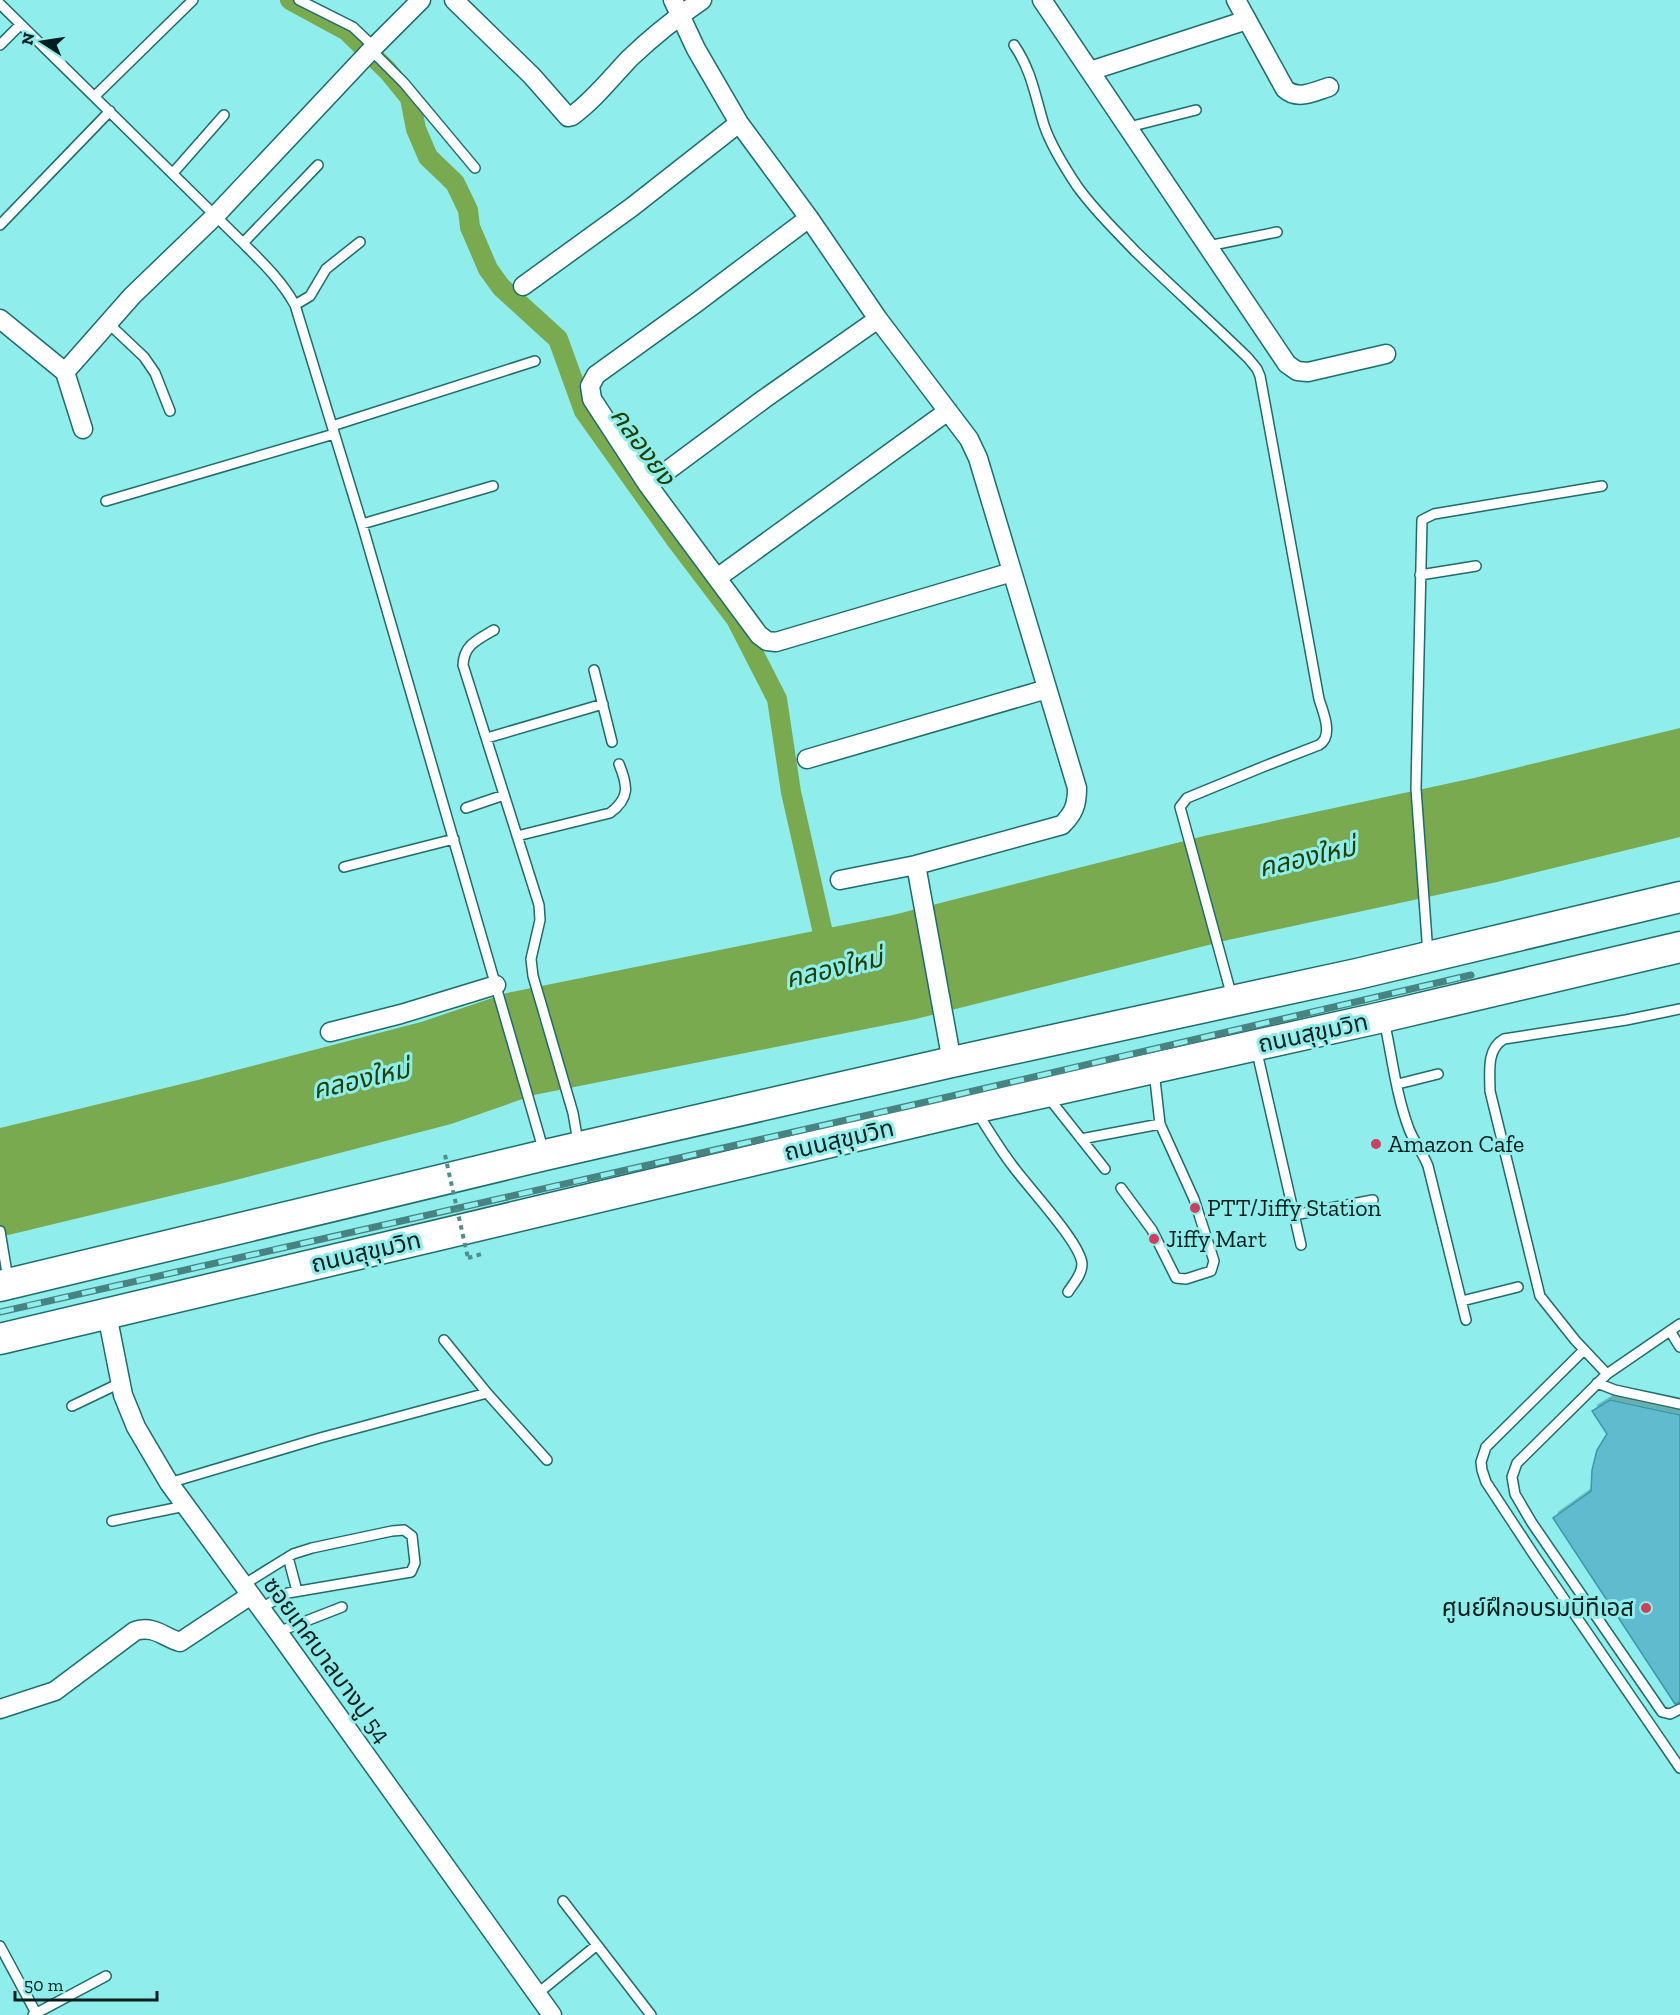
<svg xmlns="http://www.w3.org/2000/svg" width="1680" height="2015" font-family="'Zilla Slab','Noto Sans Thai',serif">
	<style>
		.water { fill: #79aa4f }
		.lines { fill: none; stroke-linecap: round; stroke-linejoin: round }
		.canal { stroke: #79aa4f; stroke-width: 20 }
		.building { fill: #60bbce; stroke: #3a99ab; stroke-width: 1.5; filter: url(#shadow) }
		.service-casing { stroke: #1f6c6a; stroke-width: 12 }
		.minor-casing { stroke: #1f6c6a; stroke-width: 21 }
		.trunk-casing { stroke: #1f6c6a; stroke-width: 33 }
		.path { stroke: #4e8f8d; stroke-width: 4; stroke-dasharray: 4.5 4.5; stroke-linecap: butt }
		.service { stroke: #fff; stroke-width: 9 }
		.minor { stroke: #fff; stroke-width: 18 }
		.trunk { stroke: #fff; stroke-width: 30 }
		.rail-casing { stroke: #468381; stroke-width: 7 }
		.rail { stroke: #8feeeb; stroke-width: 4.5; stroke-dasharray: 14; stroke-linecap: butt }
		.path-bridge { stroke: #4e8f8d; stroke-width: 4; stroke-dasharray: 4.5 4.5; stroke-linecap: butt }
		.poi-dot { fill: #cf3f5d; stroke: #8feeeb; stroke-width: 2 }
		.labels { text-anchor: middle; stroke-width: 6; stroke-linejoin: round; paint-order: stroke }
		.street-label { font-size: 24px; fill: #001e1d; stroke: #8feeeb }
		.poi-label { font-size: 24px; fill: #001e1d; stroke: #8feeeb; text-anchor: start }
		.water-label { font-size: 26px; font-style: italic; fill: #224100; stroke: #8feeeb }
	</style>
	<defs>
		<filter id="shadow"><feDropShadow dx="5.5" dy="-5.5" stdDeviation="0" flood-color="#0004"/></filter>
	</defs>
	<rect width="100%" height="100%" fill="#8feeeb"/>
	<path class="water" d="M1680 728V837L1497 882 1228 940 916 1019 534 1095 451 1124 224 1183 0 1237V1128L198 1080 421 1022 507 993 893 915 1204 836 1474 778Z"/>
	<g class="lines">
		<path class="canal" d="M290 0 347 31 388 71 410 98 416 129 428 157 455 183 468 210 470 227 488 269 501 287 558 339 584 411 676 540 736 619 777 699 791 792 828 955"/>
	</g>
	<path class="building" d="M1610 1400 1680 1415V1702L1675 1704 1553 1518 1591 1491 1592 1470 1597 1450 1607 1434 1592 1411Z"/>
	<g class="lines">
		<defs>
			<path id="service" d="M299 0 353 27 374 47
				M0 4 243 243C262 262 282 281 295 305L362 524 544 1152
				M0 45 20 25
				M1014 45C1032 71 1035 96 1044 125 1051 146 1065 168 1077 186 1094 210 1115 230 1135 251 1172 287 1211 322 1248 358L1257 369 1260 376 1319 699C1323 712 1334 736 1319 745L1265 766 1187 798 1180 807 1232 997
				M371 50 404 83 475 168
				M95 96 193 0
				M1129 127 1196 110
				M173 173 224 115
				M0 225 110 111
				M243 243 318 165
				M1208 246 1277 232
				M295 305 310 296 326 269 360 242
				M107 322 144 357 155 373 170 411
				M332 426 535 361
				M106 501 334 434
				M362 524 493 486
				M1420 575 1476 566
				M494 630C477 640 464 645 463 665L539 905 540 920 531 959 533 976 573 1113 578 1142
				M594 670 612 742
				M487 738 603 704
				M466 808 504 795
				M517 836 610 813C630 798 628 786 619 764
				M344 867 454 839
				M1428 954 1416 789 1422 520 1434 514 1602 486
				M1680 1009 1626 1020 1504 1039C1486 1049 1490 1073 1490 1091L1540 1296 1575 1340 1607 1374 1517 1463 1512 1477 1515 1494 1532 1523 1662 1712 1670 1714 1680 1709
				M1384 1020C1392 1056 1396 1095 1409 1129 1414 1142 1423 1153 1428 1166L1466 1320
				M1256 1048 1301 1245
				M1398 1084 1438 1074
				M1048 1097 1105 1169
				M976 1111C988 1129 999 1148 1012 1165 1026 1185 1081 1243 1082 1264 1082 1275 1073 1284 1068 1292
				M1081 1139 1160 1124
				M1121 1188 1152 1230 1176 1278 1186 1279 1211 1271 1214 1261 1194 1199 1160 1124 1154 1071
				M1294 1215 1373 1200
				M0 1231 8 1279
				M1462 1301 1518 1287
				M1670 1331 1680 1347
				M1584 1350 1486 1447 1481 1462 1482 1470 1486 1482 1534 1555 1680 1768
				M1607 1374 1680 1324
				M1597 1383 1615 1390 1680 1404
				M487 1393 547 1460
				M72 1406 120 1383
				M169 1483 320 1438 487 1393 444 1340
				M112 1521 185 1506
				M288 1557 297 1591
				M243 1585 293 1554 312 1548 392 1531 404 1530 412 1536 415 1563 411 1572 288 1593 261 1608
				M278 1632 342 1607
				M563 1901 651 2015
				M0 1946 36 2013
				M537 1994 597 1945
				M33 2015 106 1976"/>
			<path id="minor" d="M454 0 532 76 568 117 572 116C594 100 611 78 630 58 652 37 677 17 702 0
				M673 0 696 49 739 123 809 218 878 319 969 439 978 458 1077 788C1077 805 1074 813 1062 825L916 865 952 1062
				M1042 0 1287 364 1297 371 1308 372 1386 354
				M1236 0 1285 89C1298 101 1315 91 1329 87
				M1090 71 1247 20
				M809 218 696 303 596 375 590 386 592 399 648 485 759 635 767 641 776 642 1012 572
				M523 286 632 207 739 123
				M0 319 65 372 83 429
				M65 372 132 296 216 215 374 47 421 0
				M648 485 764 399 878 319
				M717 578 948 411
				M807 759 1047 689
				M840 880 916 865
				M330 1032 401 1014 496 985
				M107 1314 123 1395 136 1427 169 1483 278 1632 552 2015
				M0 1709 55 1691 135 1631C154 1625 163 1637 180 1642L251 1595"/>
			<path id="trunk" d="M0 1286 545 1155 952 1062 1357 974 1680 897
				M0 1339 974 1108 1383 1017 1680 947"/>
		</defs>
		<use href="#service" class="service-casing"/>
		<use href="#minor" class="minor-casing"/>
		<use href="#trunk" class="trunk-casing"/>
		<path class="path" d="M468 1258 485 1253"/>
		<use href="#service" class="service"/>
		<use href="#minor" class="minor"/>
		<use href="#trunk" class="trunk"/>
		<defs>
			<path id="rail" d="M0 1312 939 1099 1471 975"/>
		</defs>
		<use href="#rail" class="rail-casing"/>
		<use href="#rail" class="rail"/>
		<path class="path-bridge" d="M445 1155 468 1258"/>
	</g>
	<g class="poi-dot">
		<circle cx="1376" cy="1144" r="6"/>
		<circle cx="1195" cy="1208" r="6"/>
		<circle cx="1154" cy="1239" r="6"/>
		<circle cx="1646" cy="1608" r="6"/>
	</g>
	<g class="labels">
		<g class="street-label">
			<text transform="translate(1313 1033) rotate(-12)" y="8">ถนนสุขุมวิท</text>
			<text transform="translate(839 1140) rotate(-13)" y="8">ถนนสุขุมวิท</text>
			<text transform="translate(366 1252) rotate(-13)" y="8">ถนนสุขุมวิท</text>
			<text transform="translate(327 1660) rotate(54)" y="8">ซอยเทศบาลบางปู 54</text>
		</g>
		<g class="poi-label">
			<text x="1388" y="1152">Amazon Cafe</text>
			<text x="1207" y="1216">PTT/Jiffy Station</text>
			<text x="1166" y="1247">Jiffy Mart</text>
			<text x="1634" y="1616" text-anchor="end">ศูนย์ฝึกอบรมบีทีเอส</text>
		</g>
		<g class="water-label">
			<text transform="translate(643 446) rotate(54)" y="9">คลองยง</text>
			<text transform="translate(1307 857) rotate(-13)" y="9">คลองใหม่</text>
			<text transform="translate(834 968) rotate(-13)" y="9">คลองใหม่</text>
			<text transform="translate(361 1079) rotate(-13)" y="9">คลองใหม่</text>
		</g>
	</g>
	<g transform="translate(42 42) rotate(282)" stroke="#8feeeb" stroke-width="4.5" paint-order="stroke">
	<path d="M0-4.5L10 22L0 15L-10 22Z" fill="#001e1d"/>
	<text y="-9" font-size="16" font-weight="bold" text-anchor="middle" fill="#001e1d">N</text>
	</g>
	<path d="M15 1991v9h142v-9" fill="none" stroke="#001e1d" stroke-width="3"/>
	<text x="24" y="1991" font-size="18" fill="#001e1d" stroke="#8feeeb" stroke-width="4.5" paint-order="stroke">50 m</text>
</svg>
